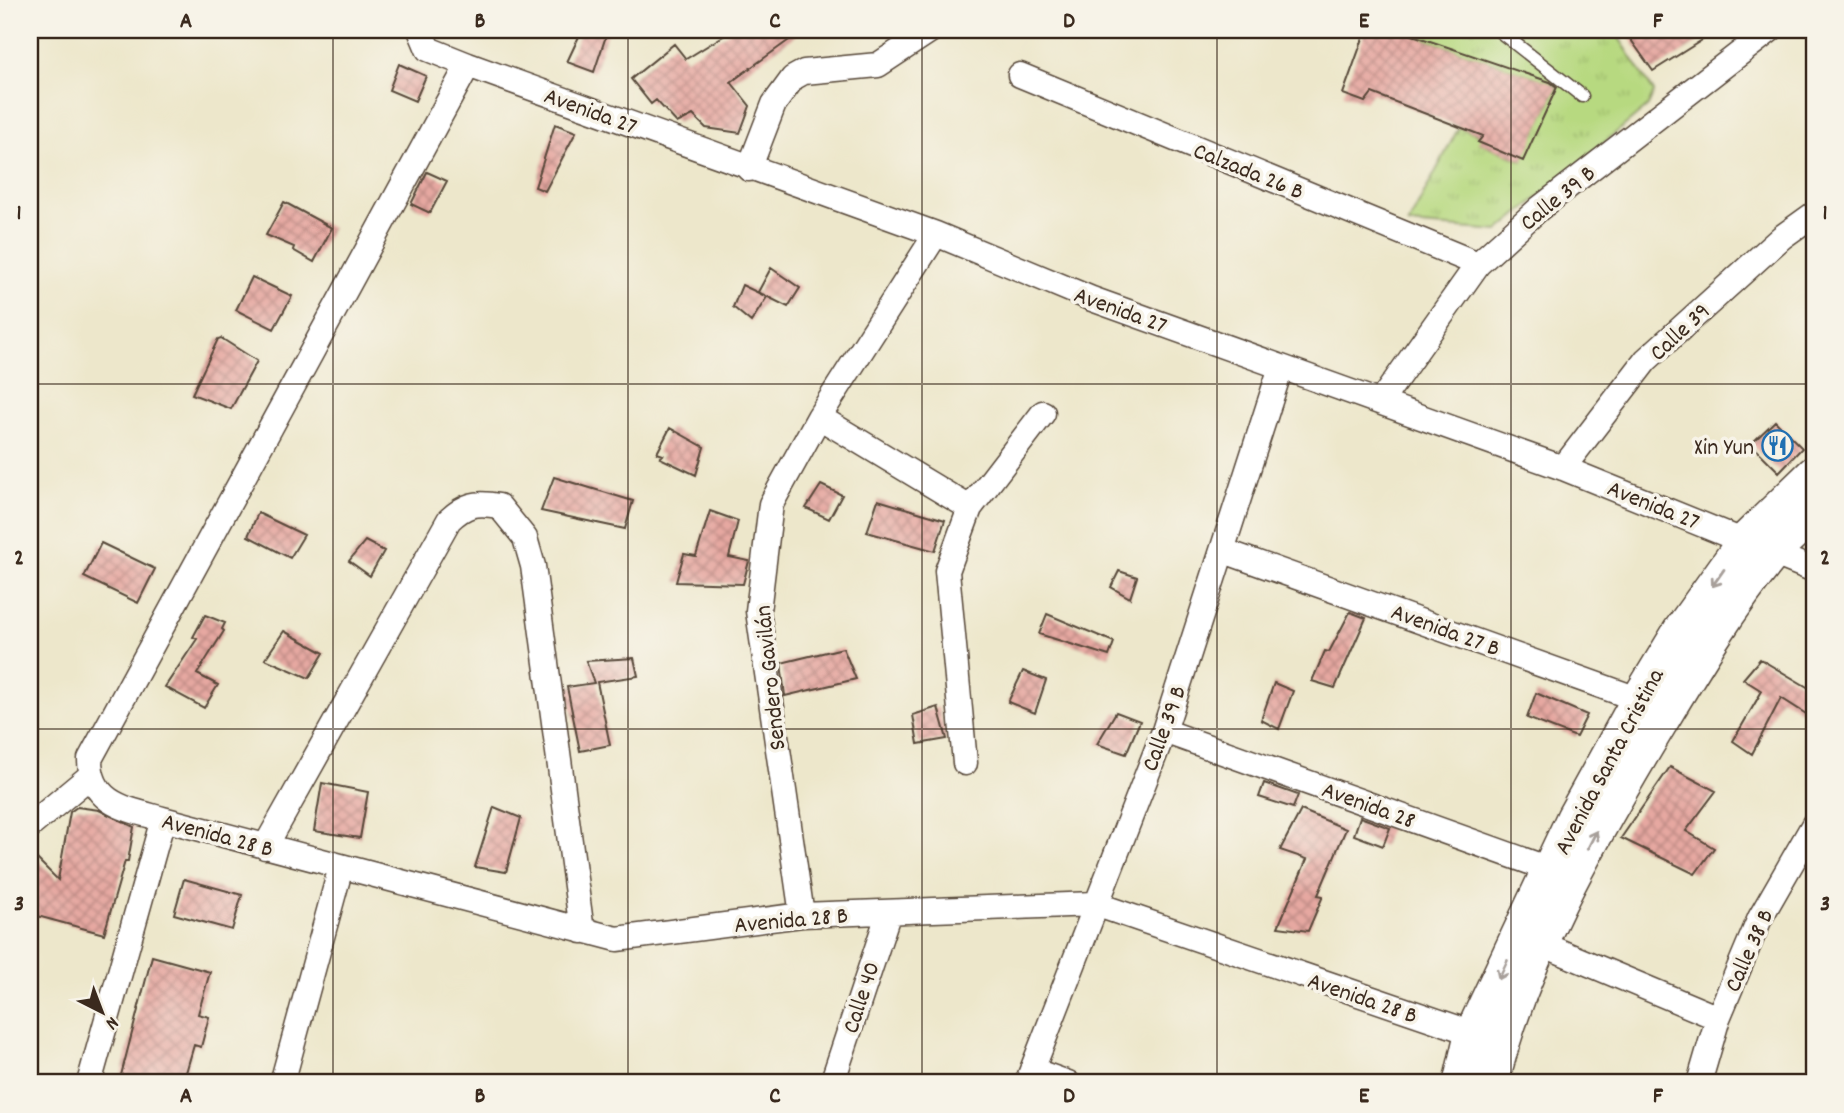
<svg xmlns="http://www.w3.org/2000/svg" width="1844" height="1113" font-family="Dekko,sans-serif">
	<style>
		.grass { fill: url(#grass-tufts); stroke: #79824f; stroke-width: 2 }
		.building { fill: url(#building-cross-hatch) }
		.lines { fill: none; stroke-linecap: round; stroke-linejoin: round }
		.lane-casing { stroke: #564638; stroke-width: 15 }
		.street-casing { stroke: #564638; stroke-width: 27 }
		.secondary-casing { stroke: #564638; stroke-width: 38 }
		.lane { stroke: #fff; stroke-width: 12 }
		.street { stroke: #fff; stroke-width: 24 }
		.secondary { stroke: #fff; stroke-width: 35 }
		.oneway { stroke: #a79f9a }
		.grid { fill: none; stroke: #3b2a1e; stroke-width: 2; stroke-opacity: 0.55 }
		.labels { text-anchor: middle; stroke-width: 7; stroke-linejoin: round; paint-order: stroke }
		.street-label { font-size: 24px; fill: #3b2a1e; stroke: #f7f3e8 }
		.poi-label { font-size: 24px; fill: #3b2a1e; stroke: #f7f3e8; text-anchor: end }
		.neatline { fill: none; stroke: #3b2a1e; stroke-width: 2.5 }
		.grid-label { font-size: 23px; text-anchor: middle; font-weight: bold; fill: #3b2a1e }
	</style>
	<defs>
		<pattern id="grass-tufts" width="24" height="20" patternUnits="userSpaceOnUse" patternTransform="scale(1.75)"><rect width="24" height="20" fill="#b7d980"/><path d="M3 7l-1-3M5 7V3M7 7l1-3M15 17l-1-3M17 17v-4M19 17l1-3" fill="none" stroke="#9eba6e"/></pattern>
		<pattern id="building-cross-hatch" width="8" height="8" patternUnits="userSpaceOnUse" patternTransform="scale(1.75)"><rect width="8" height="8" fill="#e6a8a1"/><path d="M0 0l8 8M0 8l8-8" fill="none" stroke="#bc8983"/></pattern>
	</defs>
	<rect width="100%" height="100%" fill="#f7f3e8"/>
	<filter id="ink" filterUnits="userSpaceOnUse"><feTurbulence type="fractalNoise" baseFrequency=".0143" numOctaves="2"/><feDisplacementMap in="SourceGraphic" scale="14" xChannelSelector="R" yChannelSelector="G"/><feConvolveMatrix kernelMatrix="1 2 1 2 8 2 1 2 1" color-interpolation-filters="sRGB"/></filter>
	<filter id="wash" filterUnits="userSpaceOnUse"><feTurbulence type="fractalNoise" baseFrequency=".00686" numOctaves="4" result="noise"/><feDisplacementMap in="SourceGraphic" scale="28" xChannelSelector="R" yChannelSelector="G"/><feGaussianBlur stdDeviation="1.57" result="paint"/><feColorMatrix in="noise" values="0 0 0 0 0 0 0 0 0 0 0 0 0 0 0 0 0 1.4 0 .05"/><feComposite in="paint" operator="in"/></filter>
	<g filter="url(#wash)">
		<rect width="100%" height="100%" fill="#ede7cb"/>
		<path class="grass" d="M1398 30H1614L1654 92 1648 106 1498 231 1408 224 1459 127 1483 136 1479 142 1522 161 1558 85Z"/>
		<g id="blocks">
			<path class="building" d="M582 30H608L594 72 567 62Z
				M733 30H803L731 82 750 106 740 133 706 128 693 115 677 123 656 100 651 104 631 79 674 44 686 59Z
				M1366 30H1398L1550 82 1557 87 1523 161 1478 142 1483 136 1372 93 1365 102 1343 94Z
				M1624 30H1718L1653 71Z
				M399 64 426 76 415 101 389 90Z
				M555 124 576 132 545 191 535 187Z
				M427 172 447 181 430 213 411 204Z
				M284 202 332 228 314 262 293 250 294 247 266 235Z
				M771 268 800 288 788 307 758 292Z
				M252 277 292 296 274 329 236 310Z
				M742 285 767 297 751 322 733 307Z
				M221 338 257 361 231 409 192 394 218 339Z
				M1775 421 1802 448 1779 472 1751 444Z
				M670 428 704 447 696 475 660 458 663 455 657 453Z
				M554 477 633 501 625 529 541 511Z
				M821 485 842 495 829 519 806 508Z
				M878 500 945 520 935 551 867 532Z
				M710 511 738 521 729 557 749 561 743 584 676 582 684 554 696 556Z
				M258 513 304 535 290 558 248 536Z
				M365 541 384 551 370 576 349 561Z
				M101 543 155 569 138 603 84 577Z
				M1119 571 1137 577 1130 598 1111 587Z
				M1350 612 1366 618 1335 688 1312 681 1325 651 1329 652Z
				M1047 614 1114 642 1109 656 1039 634Z
				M205 615 225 623 222 629 224 631 197 674 218 685 204 708 165 687 197 639 193 637Z
				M284 631 324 653 309 678 265 659Z
				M843 648 856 679 785 696 781 663Z
				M634 658 638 676 597 682 610 745 580 751 567 687 594 683 586 661Z
				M1760 659 1814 691V719L1781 698 1752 754 1733 741 1762 691 1743 679Z
				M1023 671 1046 680 1035 713 1008 702Z
				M1274 683 1293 691 1279 729 1261 720Z
				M1536 693 1587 715 1576 737 1527 718Z
				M938 707 947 739 918 744 913 715Z
				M1116 712 1140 721 1126 754 1097 744Z
				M1670 767 1716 791 1686 831 1714 848 1695 874 1621 838Z
				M322 783 368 792 360 838 314 831Z
				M1264 783 1298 795 1293 808 1259 797Z
				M77 807 99 810 134 827 128 861H125L104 934 30 914V852L58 880 70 812Z
				M494 807 521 818 506 872 475 867Z
				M1301 810 1346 829 1318 895 1323 896 1308 931 1278 927 1307 859 1280 850Z
				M1360 817 1390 828 1383 846 1354 835Z
				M184 879 242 895 232 930 174 914Z
				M152 956 210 972 198 1014 209 1017 201 1047 194 1045 183 1083H119Z"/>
		</g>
	</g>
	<g filter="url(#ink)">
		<use href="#blocks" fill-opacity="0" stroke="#564638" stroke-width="2"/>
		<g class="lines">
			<defs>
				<path id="lane" d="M1498 30 1582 96"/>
				<path id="street" d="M420 30 428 49 468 65 936 234 1092 299 1563 468 1814 570
					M468 65 90 759C90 804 126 809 163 819L617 939 802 915 1095 904 1487 1038
					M1020 75 1478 264
					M749 169 774 104 793 78 804 72 878 65 931 30
					M1381 401 1478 264 1540 208 1770 30
					M819 417 970 508
					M1563 468 1646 360 1782 237 1814 214
					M1224 551 1654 705
					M1164 731 1563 874
					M965 763 947 571 970 508 1043 413
					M30 826 90 776
					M265 847 449 520C466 504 476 502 499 506L525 538 533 566 582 931
					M802 915 758 611 771 504 819 417 936 234
					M1525 937 1718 1018
					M1032 1070 1068 1083
					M89 1083 163 819
					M282 1083 341 867
					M832 1083 889 912
					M1027 1083 1164 731 1281 367
					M1699 1083 1718 1018 1760 918 1814 824"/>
				<path id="secondary" d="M1461 1083 1472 1035 1574 818 1640 698 1680 632 1745 541 1814 474
					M1491 1083C1521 958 1589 841 1654 732 1690 672 1727 609 1772 554 1783 539 1800 527 1814 514"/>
			</defs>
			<use href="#lane" class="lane-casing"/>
			<use href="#street" class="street-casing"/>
			<use href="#secondary" class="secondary-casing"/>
			<use href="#lane" class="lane"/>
			<use href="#street" class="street"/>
			<use href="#secondary" class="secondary"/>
		</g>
		<defs><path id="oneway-shaft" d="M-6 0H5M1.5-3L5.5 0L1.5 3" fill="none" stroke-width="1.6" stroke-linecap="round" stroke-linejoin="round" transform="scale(1.75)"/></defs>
		<g class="oneway">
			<use href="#oneway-shaft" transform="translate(1718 578) rotate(125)"/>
			<use href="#oneway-shaft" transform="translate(1592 840) rotate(-63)"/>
			<use href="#oneway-shaft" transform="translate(1503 970) rotate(115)"/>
		</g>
	</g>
	<path class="grid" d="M333 30V1083M628 30V1083M922 30V1083M1217 30V1083M1511 30V1083M30 384H1814M30 729H1814"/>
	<defs>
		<symbol id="restaurant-ring" viewBox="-11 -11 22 22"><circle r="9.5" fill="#f7f3e8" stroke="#1f6fb2" stroke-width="1.5"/><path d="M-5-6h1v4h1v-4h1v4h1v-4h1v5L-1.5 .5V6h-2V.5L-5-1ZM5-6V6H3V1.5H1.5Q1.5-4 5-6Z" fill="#1f6fb2"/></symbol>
	</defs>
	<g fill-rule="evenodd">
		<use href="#restaurant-ring" x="1760" y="428" width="35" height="35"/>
	</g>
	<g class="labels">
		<g class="street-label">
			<text transform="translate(591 110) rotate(20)" y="8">Avenida 27</text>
			<text transform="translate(1249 170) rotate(22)" y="8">Calzada 26 B</text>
			<text transform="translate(1557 197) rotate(-39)" y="8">Calle 39 B</text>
			<text transform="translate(1121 309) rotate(20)" y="8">Avenida 27</text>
			<text transform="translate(1679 331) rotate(-43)" y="8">Calle 39</text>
			<text transform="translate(1654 504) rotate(22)" y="8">Avenida 27</text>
			<text transform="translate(1446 629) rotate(20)" y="8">Avenida 27 B</text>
			<text transform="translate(769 678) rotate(-96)" y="8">Sendero Gavilán</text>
			<text transform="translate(1163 728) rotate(-70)" y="8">Calle 39 B</text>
			<text transform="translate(1608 761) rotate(-62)" y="8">Avenida Santa Cristina</text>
			<text transform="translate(1369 804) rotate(20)" y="8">Avenida 28</text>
			<text transform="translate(218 834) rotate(15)" y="8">Avenida 28 B</text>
			<text transform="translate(791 919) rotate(-5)" y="8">Avenida 28 B</text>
			<text transform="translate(1748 950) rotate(-66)" y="8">Calle 38 B</text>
			<text transform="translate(860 997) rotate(-72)" y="8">Calle 40</text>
			<text transform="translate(1363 997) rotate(19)" y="8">Avenida 28 B</text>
		</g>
		<g class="poi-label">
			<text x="1754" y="454">Xin Yun</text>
		</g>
	</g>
	<rect width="1844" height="1113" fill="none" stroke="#f7f3e8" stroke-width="77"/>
	<g transform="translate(102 1012) rotate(138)" stroke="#f7f3e8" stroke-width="5" paint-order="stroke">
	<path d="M0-5L12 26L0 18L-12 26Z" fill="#3b2a1e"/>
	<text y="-10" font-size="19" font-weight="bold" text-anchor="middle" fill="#3b2a1e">N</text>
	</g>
	<rect x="38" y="38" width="1768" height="1036" class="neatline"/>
	<g class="grid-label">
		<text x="186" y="27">A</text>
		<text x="480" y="27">B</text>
		<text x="775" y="27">C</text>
		<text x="1069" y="27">D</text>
		<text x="1364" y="27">E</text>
		<text x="1658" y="27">F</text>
		<text x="19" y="219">1</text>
		<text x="1825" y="219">1</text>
		<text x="19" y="564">2</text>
		<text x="1825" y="564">2</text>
		<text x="19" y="910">3</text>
		<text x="1825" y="910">3</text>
		<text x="186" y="1102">A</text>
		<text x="480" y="1102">B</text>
		<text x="775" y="1102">C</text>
		<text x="1069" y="1102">D</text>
		<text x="1364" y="1102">E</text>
		<text x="1658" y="1102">F</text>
	</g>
</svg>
